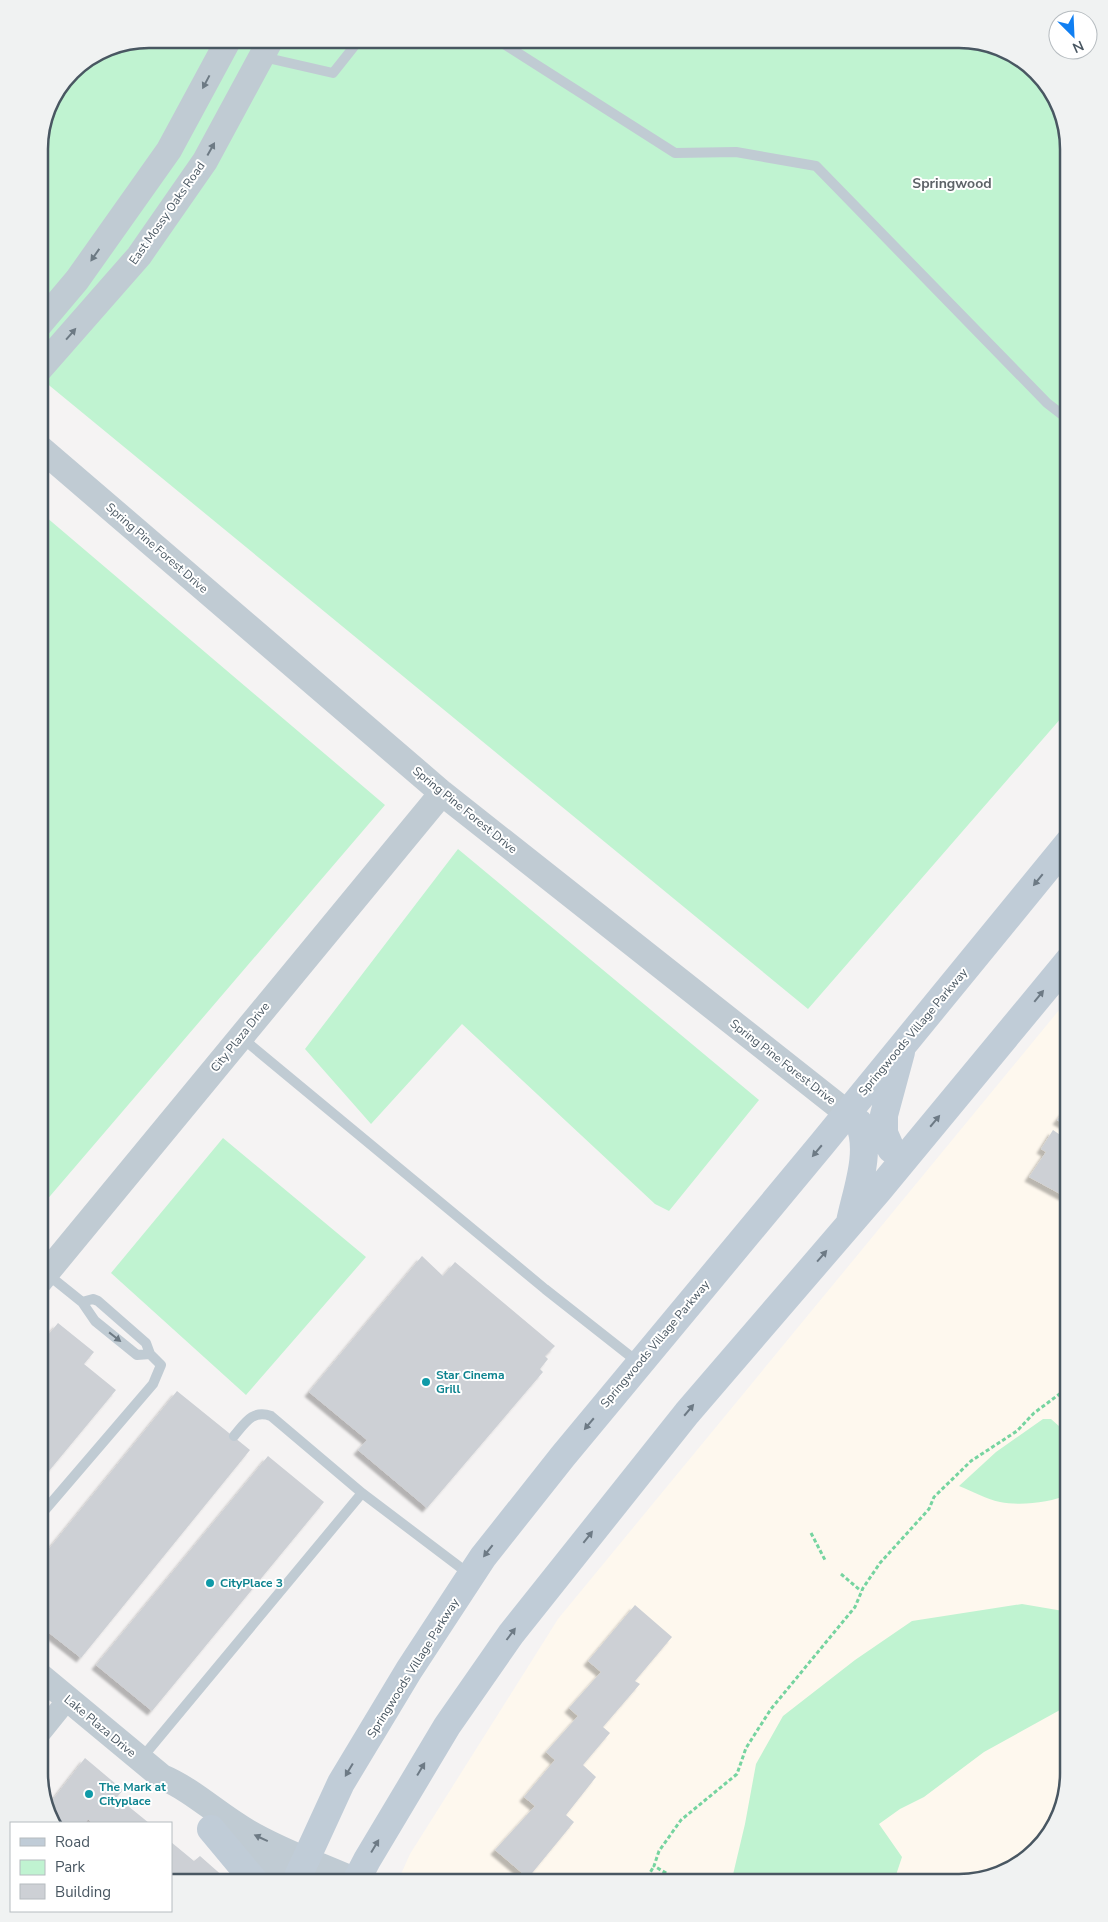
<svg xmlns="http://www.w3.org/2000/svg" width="1108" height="1922" font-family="'Nunito Sans',sans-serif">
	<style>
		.commercial { fill: #fef8ee }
		.green { fill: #c0f3d1 }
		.building { fill: #cdd0d5; filter: url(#shadow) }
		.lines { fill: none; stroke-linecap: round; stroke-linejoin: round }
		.path { stroke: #76d4a0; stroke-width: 3; stroke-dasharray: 4 2.5; stroke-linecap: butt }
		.service { stroke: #c0cbd3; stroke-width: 10 }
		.minor { stroke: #c0cbd3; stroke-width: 21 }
		.tertiary { stroke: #c0cbd3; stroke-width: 26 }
		.secondary { stroke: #c0ccd7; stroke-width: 28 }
		.oneway { fill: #6d7a84 }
		.oneway2 { fill: #6d7a85 }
		.culture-dot { fill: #0f9aa8; stroke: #fff; stroke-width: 2 }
		.labels { text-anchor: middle; stroke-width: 4; stroke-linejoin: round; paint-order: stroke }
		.street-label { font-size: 12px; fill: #495762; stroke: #fff }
		.culture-label { font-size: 12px; font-weight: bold; fill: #0d838f; stroke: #fff; text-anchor: start }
		.neighbourhood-label { font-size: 14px; font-weight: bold; fill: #5e6368; stroke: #fff }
		.rim { fill: none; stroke: #495762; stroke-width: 2.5 }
	</style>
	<defs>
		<filter id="shadow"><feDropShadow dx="-4.5" dy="4.5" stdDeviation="1" flood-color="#0004"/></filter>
	</defs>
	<rect width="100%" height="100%" fill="#f5f3f3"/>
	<path class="commercial" d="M1069 998V1773L1051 1834 1008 1872 959 1883H397L410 1854 558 1619Z"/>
	<path class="green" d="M149 39H967L1021 57 1058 100 1069 149V709L808 1009 39 377V142L50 100 71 71 107 47Z
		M39 511 385 805 39 1209Z
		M458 849 759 1100 669 1211 655 1204 462 1024 371 1124 305 1049Z
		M223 1138 366 1257 246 1395 111 1273Z
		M1043 1419H1051L1069 1435V1494C1050 1503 1020 1506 1000 1502 986 1499 972 1491 959 1486L996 1452Z
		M1022 1604 1069 1612V1705L984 1752 924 1797 900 1809 879 1824 902 1857 896 1875 886 1883H731L745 1824 756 1764 783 1716 855 1660 912 1621Z"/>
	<path class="building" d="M1069 1105V1127L1057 1120Z
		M1053 1130 1069 1141V1191L1064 1196 1029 1177 1046 1152 1041 1149Z
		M422 1256 443 1276 455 1262 555 1346 545 1356 548 1359 540 1369 543 1372 427 1508 358 1450 367 1440 309 1392Z
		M58 1323 94 1352 84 1364 116 1390 39 1483V1346Z
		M177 1391 250 1450 81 1658 39 1625V1561Z
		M268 1456 324 1502 152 1711 96 1665Z
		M635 1605 672 1637 635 1681 640 1684 603 1727 610 1733 583 1765 596 1777 566 1815 574 1822 528 1878 495 1850 535 1806 524 1797 555 1760 546 1752 578 1716 569 1708 601 1672 588 1661Z
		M85 1758 123 1790 117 1797 149 1823H92L88 1819 85 1823H51L47 1807Z
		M171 1842 194 1861 200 1856 225 1878 221 1883H171Z"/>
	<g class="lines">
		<path class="path" d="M39 400 46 391
			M811 1533 825 1560
			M841 1574 861 1591
			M644 1883 654 1866
			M683 1883 654 1866 659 1851 681 1820 737 1774 746 1748 771 1709 855 1607 863 1588 880 1563 929 1509 934 1497 971 1461 1017 1431 1034 1413 1069 1387"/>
		<path class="service" d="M496 39 675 153 736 152 816 166 1047 403 1069 420
			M263 57 333 73 360 39
			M242 1038 545 1289 639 1363
			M46 1273 82 1302 95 1321 137 1355 150 1354 146 1343 98 1301 93 1299 82 1302
			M234 1436C245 1423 253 1409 271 1416L362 1493 469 1574
			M39 1517 153 1384 161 1365 150 1354
			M141 1759 362 1493"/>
		<path class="minor" d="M39 1735 68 1699"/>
		<path class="tertiary" d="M39 325 77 280 169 150 229 39
			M39 370 139 256 205 161 271 39
			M39 447 442 793 847 1113
			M39 1282 442 793
			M39 1675 162 1777C193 1790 218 1815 248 1832 282 1852 320 1865 356 1881
			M226 1840 251 1858 296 1883"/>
		<path class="secondary" d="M891 1149 884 1133V1115L901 1052
			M850 1222C856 1192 872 1152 859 1123
			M211 1829 256 1883
			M295 1883 341 1783 409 1670 483 1557 563 1456 822 1144 1069 842
			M355 1883 367 1860 447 1726 511 1634 687 1413 878 1191 1069 960"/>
	</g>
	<defs><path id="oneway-solid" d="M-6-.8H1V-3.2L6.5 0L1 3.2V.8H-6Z" transform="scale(1.25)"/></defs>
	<g class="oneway">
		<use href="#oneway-solid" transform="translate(206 82) rotate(118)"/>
		<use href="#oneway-solid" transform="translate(211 149) rotate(-61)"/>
		<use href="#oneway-solid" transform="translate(95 255) rotate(125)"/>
		<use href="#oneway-solid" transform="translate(71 334) rotate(-49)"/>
		<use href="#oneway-solid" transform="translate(115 1337) rotate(38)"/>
		<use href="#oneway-solid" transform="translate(261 1838) rotate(-155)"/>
	</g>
	<g class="oneway2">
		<use href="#oneway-solid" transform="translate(1038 880) rotate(129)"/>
		<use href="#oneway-solid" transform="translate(1039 996) rotate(-51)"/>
		<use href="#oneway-solid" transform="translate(935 1121) rotate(-50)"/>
		<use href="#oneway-solid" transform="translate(817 1151) rotate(130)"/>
		<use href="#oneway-solid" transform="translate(822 1256) rotate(-49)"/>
		<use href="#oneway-solid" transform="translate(689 1410) rotate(-50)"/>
		<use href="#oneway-solid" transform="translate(589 1424) rotate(130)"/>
		<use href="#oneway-solid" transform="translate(588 1537) rotate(-52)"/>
		<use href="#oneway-solid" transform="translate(488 1551) rotate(128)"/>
		<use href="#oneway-solid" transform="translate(511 1634) rotate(-53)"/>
		<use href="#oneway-solid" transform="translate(421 1769) rotate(-59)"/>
		<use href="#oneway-solid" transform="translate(349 1770) rotate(121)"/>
		<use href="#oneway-solid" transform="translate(375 1846) rotate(-59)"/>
	</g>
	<g class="culture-dot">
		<circle cx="426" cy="1382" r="5"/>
		<circle cx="210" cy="1583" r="5"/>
		<circle cx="89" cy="1794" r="5"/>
	</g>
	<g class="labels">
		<g class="street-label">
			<text transform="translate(167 213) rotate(-55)" y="4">East Mossy Oaks Road</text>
			<text transform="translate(157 548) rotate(41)" y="4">Spring Pine Forest Drive</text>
			<text transform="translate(465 810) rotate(39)" y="4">Spring Pine Forest Drive</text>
			<text transform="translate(913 1032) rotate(-50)" y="4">Springwoods Village Parkway</text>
			<text transform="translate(240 1037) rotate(-51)" y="4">City Plaza Drive</text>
			<text transform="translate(783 1062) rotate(38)" y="4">Spring Pine Forest Drive</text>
			<text transform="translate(655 1344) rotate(-50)" y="4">Springwoods Village Parkway</text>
			<text transform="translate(413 1668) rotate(-58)" y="4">Springwoods Village Parkway</text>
			<text transform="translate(100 1726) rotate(40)" y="4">Lake Plaza Drive</text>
		</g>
		<g class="culture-label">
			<text x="436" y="1379">Star Cinema<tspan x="436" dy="14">Grill</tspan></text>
			<text x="220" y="1587">CityPlace 3</text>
			<text x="99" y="1791">The Mark at<tspan x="99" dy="14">Cityplace</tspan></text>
		</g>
		<g class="neighbourhood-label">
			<text x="952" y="188">Springwood</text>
		</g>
	</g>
	<path d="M0 0H1108V1922H0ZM149 48H959A101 101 0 0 1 1060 149V1773A101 101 0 0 1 959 1874H149A101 101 0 0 1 48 1773V149A101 101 0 0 1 149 48Z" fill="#f0f2f2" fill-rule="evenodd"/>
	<path class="rim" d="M149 48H959A101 101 0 0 1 1060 149V1773A101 101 0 0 1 959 1874H149A101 101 0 0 1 48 1773V149A101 101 0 0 1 149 48Z"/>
	<rect x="10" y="1822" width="162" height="90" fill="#ffffff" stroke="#b6bcc0"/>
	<rect x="20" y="1838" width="25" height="8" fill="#c0ccd7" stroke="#b6bcc0"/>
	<text x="55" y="1847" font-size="15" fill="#495762">Road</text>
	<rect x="20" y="1860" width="25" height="15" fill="#c0f3d1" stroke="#b6bcc0"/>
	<text x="55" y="1872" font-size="15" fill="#495762">Park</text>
	<rect x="20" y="1884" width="25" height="15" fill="#cdd0d5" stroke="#b6bcc0"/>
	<text x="55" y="1897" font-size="15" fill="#495762">Building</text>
	<g transform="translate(1073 35) rotate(156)"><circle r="24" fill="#ffffff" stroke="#b6bcc0"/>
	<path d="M0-4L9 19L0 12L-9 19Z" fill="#107ff2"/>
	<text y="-8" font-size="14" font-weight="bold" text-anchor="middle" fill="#495762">N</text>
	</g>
</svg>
